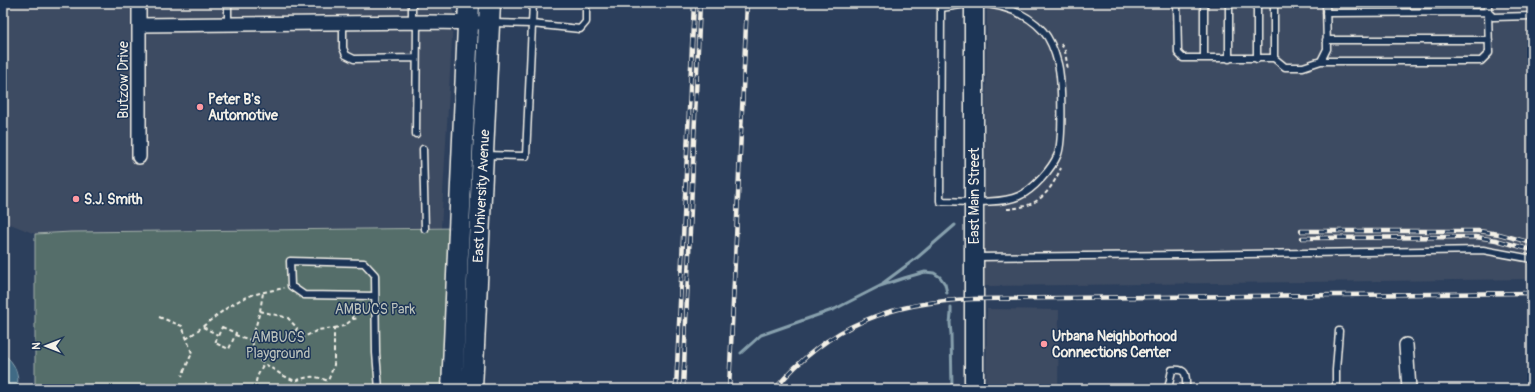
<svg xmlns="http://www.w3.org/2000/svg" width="1535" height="392" font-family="Pangolin,sans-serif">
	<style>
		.built { fill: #3e4b62 }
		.green { fill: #546e6b; stroke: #a4b0aa }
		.water { fill: #3f6a85; stroke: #87a0ad }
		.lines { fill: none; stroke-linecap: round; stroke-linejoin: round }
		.stream { stroke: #87a0ad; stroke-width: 3 }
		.lane-casing { stroke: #f4f1e8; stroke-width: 9 }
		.street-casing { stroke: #f4f1e8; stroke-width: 16 }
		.secondary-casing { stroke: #f4f1e8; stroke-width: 21 }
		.primary-casing { stroke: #f4f1e8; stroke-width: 23 }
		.path { stroke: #f4f1e8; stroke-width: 2; stroke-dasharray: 4 3; stroke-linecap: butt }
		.lane { stroke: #1d3557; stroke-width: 6 }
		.street { stroke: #1d3557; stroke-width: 13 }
		.secondary { stroke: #1d3557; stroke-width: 18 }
		.primary { stroke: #1d3557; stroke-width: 20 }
		.rail-casing { stroke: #f4f1e8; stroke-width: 4.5 }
		.rail { stroke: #1d3557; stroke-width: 3; stroke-dasharray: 9; stroke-linecap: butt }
		.poi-dot { fill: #ff9aa2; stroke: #1d3557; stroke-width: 1.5 }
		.labels { text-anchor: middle; stroke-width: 3; stroke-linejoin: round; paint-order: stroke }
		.street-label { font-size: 14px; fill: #f4f1e8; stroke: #1d3557 }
		.poi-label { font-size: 14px; font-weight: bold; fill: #f4f1e8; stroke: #1d3557; text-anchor: start }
		.park-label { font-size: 14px; fill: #bcc3bc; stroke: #1d3557 }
	</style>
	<rect width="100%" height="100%" fill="#2c3f5c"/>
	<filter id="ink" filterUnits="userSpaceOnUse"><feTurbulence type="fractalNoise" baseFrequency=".025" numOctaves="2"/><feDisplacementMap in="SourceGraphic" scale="8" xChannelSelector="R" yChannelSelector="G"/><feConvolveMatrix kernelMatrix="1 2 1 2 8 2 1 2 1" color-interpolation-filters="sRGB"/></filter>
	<g filter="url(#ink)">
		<path class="built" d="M3 3H454L441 228 71 232 35 234 3 221Z
			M987 3H1532V279L984 286Z
			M987 309 1059 310 1058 389H986Z"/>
		<path class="green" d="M459 228 452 389H35V234L71 232Z"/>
		<path class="water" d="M3 354C15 362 20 375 17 389H3Z"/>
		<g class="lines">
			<path class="stream" d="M883 283 918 257 955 225
				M951 308V314L950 323 951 334 952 389
				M741 353 761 335 835 309 880 286 904 278 925 272 934 273 940 277 945 284 947 293"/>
			<defs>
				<path id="lane" d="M228 3V24
					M974 3C999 4 1025 11 1043 31 1051 40 1055 52 1058 64 1062 80 1063 140 1058 154 1052 169 1033 190 1019 196 999 205 962 201 940 201L941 8Z
					M1177 3 1178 53 1183 58H1274
					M1204 3V58
					M1274 3V58L1285 67H1303L1321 61 1327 49 1326 3
					M1488 3V12L1493 17 1532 16
					M412 22V3
					M343 23V48L346 55 354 59 416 58
					M492 23 532 24 580 29 586 22V3
					M1326 40H1489
					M1229 59V3
					M1257 59V3
					M1321 61H1481L1489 53 1488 12 1326 13
					M416 134 417 22
					M423 149 425 229
					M485 155 526 156 533 3
					M976 257 1183 255 1483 250 1532 259
					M375 296 304 295 291 286 290 261 364 263 375 275 376 353 379 389
					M1168 389 1172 370C1188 368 1186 376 1186 389
					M1336 389V370L1339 331"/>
				<path id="street" d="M139 3V157
					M139 25 428 22 489 23
					M1406 345 1409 389"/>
				<path id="secondary" d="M974 389V3"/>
				<path id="primary" d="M452 389 469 3
					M472 389 490 3"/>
			</defs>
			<use href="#lane" class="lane-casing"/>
			<use href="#street" class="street-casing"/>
			<use href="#secondary" class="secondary-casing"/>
			<use href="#primary" class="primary-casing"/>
			<path class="path" d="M1061 44 1065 51 1068 70
				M1007 209C1038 207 1049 194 1061 168
				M352 309 353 319
				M260 311 288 318 297 328 295 333 300 339 318 330 334 328V365L328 381C314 375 309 376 295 381L282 375 259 360 254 350 252 340 260 311 263 293
				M159 317 182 326 192 353 182 376
				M203 327 218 335
				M222 327 236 333 229 349 215 343Z
				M334 328 344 326 353 319 359 318
				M235 335 251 340
				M186 339C205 326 222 309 242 299 255 293 270 291 284 288
				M256 389C254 380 260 371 264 363"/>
			<use href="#lane" class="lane"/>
			<use href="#street" class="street"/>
			<use href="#secondary" class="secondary"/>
			<use href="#primary" class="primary"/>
			<defs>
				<path id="rail" d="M1301 231H1479L1499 234 1532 243
					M1302 238 1476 237 1496 240 1532 250
					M676 389 694 3
					M683 389 700 3
					M729 389 747 3
					M775 389C829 324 892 302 974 299L1532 293"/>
			</defs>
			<use href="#rail" class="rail-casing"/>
			<use href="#rail" class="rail"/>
		</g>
	</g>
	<g class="poi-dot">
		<circle cx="200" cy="107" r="4"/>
		<circle cx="76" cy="199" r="4"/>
		<circle cx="1044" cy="344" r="4"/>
	</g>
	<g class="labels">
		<g class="street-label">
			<text transform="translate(123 80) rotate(-90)" y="5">Butzow Drive</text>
			<text transform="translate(481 196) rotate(-87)" y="5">East University Avenue</text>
			<text transform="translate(974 196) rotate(-90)" y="5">East Main Street</text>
		</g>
		<g class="poi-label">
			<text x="208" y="104">Peter B's<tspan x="208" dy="16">Automotive</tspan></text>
			<text x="84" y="204">S.J. Smith</text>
			<text x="1052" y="341">Urbana Neighborhood<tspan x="1052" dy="16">Connections Center</tspan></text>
		</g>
		<g class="park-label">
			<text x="375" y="314">AMBUCS Park</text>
			<text x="278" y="342">AMBUCS<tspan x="278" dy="16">Playground</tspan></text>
		</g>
	</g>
	<rect width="1535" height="392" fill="none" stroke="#1d3557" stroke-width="16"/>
	<rect x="8" y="8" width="1519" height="376" fill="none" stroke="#f4f1e8" stroke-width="1.5" filter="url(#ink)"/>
	<g transform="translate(46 346) rotate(270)" stroke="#1d3557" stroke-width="3" paint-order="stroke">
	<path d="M0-3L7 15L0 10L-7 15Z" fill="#f4f1e8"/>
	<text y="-6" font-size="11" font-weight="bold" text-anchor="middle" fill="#f4f1e8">N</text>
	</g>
</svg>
